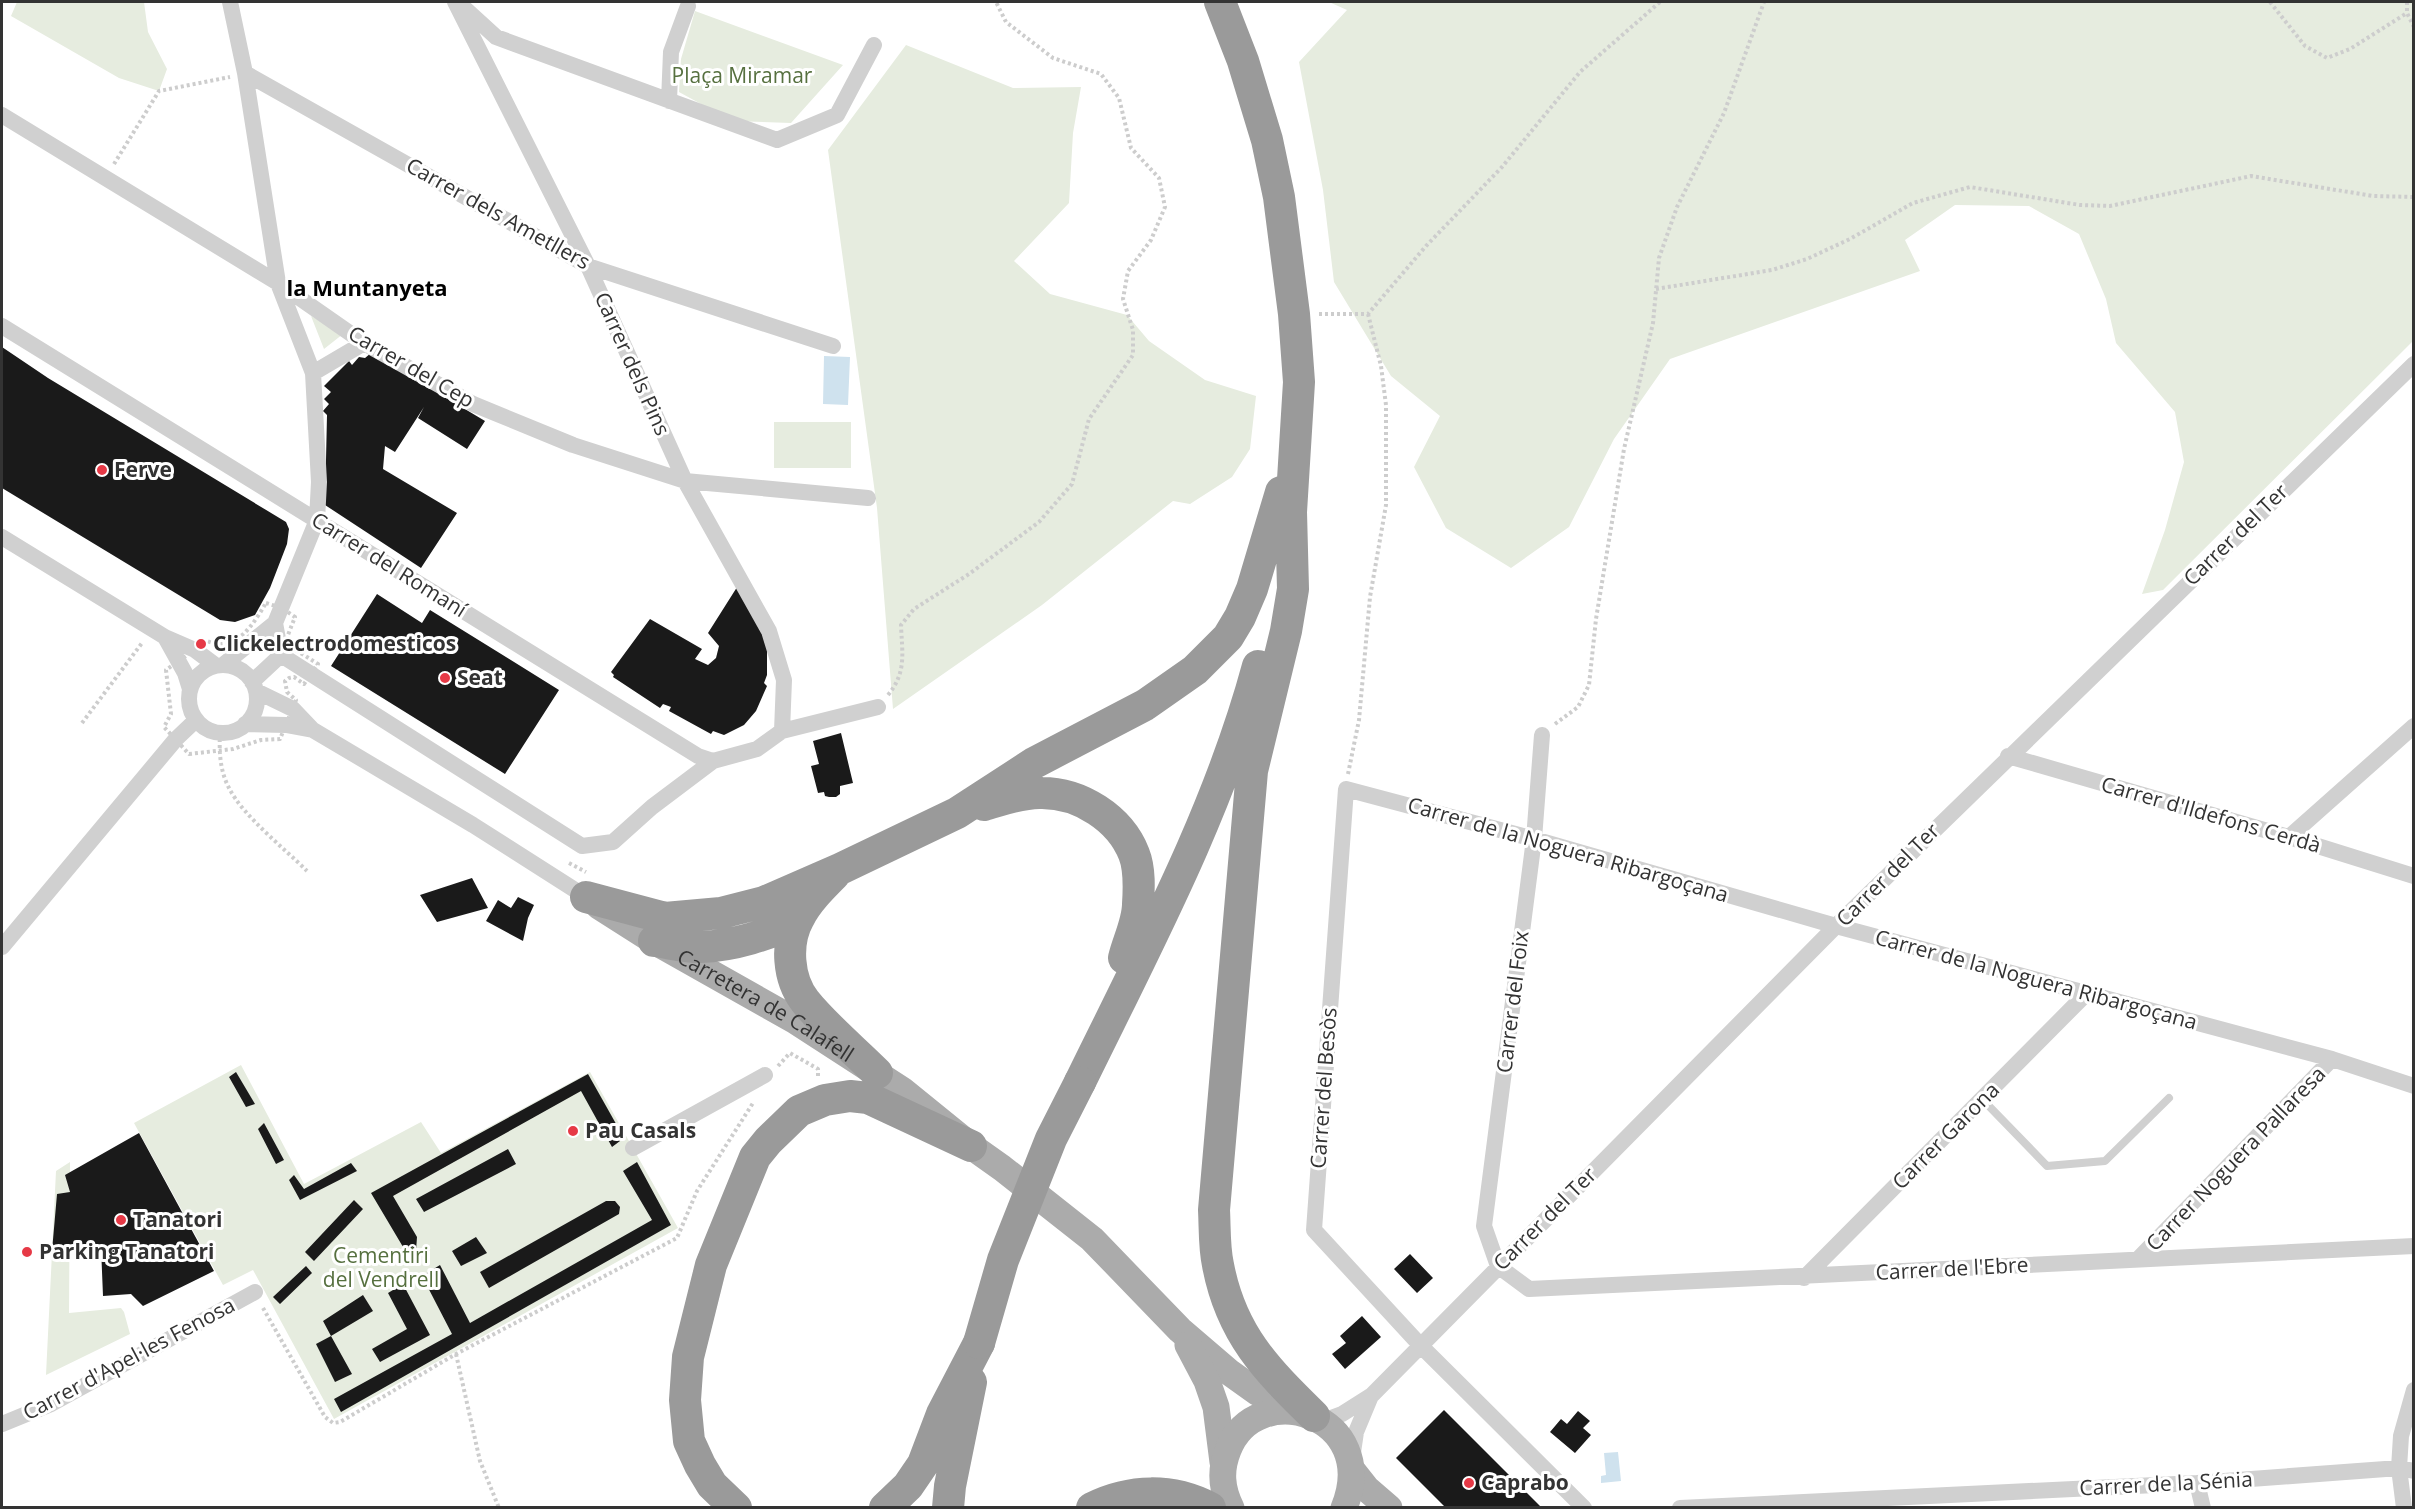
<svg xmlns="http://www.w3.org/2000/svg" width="2415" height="1509" font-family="'Open Sans',sans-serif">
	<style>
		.green { fill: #e6ecdf }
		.water { fill: #cfe2ee }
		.building { fill: #1a1a1a }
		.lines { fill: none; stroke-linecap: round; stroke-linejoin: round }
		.path { stroke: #cdcdcd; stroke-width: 4; stroke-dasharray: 3 3; stroke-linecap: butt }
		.lane { stroke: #d0d0d0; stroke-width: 8 }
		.street { stroke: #d0d0d0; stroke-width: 16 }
		.primary { stroke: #ababab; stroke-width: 27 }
		.highway { stroke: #9a9a9a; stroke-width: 32 }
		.highway-bridge { stroke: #9a9a9a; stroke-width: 32 }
		.poi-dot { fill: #e63946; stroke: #fff; stroke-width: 2 }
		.labels { text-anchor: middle; stroke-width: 6; stroke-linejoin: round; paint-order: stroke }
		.park-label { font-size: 21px; fill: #56703f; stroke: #fff }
		.street-label { font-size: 21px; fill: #333; stroke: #fff }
		.poi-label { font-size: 21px; font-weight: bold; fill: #333; stroke: #fff; text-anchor: start }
		.neighbourhood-label { font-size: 22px; font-weight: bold; fill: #000; stroke: #fff }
	</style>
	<rect width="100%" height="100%" fill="#fff"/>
	<path class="green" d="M17 2H144L148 32 167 69 159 91 119 78 11 16Z
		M1329 2H2413V341L2163 590 2142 594 2165 530 2184 462 2175 412 2116 343 2106 299 2079 234 2029 206 1955 205 1905 240 1920 271 1670 359 1614 439 1569 527 1511 568 1446 528 1414 467 1440 416 1391 376 1334 282 1323 190 1299 62 1347 10Z
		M695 11 843 65 791 123 732 121 679 92 681 59Z
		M906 45 1013 88 1081 87 1073 133 1069 203 1014 261 1050 294 1127 315 1149 341 1205 380 1256 396 1250 449 1232 477 1190 504 1173 501 1042 605 893 709 877 508 828 150Z
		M311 316 343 334 324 349Z
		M774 422H851V468H774Z
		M241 1065 304 1184 421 1122 441 1153 590 1072 678 1228 334 1419 253 1270 223 1285 134 1123Z
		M70 1162 69 1313 121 1308 124 1312 130 1334 46 1375 56 1171Z"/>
	<path class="water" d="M824 356 850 357 848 405 823 404Z
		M1618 1452 1621 1481 1601 1483V1476L1606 1475 1604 1453Z"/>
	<path class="building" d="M2 347 48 378 286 522 289 529 287 544 270 588 255 615 235 622 220 620 2 488Z
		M371 353 485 421 467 449 418 418 424 407 395 452 385 446 383 469 457 513 421 568 325 505 327 415 323 411 329 404 324 399 331 392 324 386 349 361 352 365 359 357 365 358Z
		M739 584 767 641V675L764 683 767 686 756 711 744 725 724 735 713 731 711 734 669 711 671 707 663 704 660 708 613 677 614 675 611 672 650 619 702 649 695 659 708 665 716 658 719 646 708 633Z
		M377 594 422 623 430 610 559 690 505 774 331 666Z
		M841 733 853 783 840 786V794L836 797H829L825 796 824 792 818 793 811 766 819 764 813 741Z
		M472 878 488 908 437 922 420 895Z
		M518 897 534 905 528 918 523 941 486 921 498 900 511 908Z
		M236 1072 255 1104 246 1107 229 1077Z
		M588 1074 624 1138 612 1147 581 1091 393 1196 417 1237 416 1251 406 1252 371 1193Z
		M264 1123 284 1160 276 1164 258 1129Z
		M139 1133 214 1271 143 1306 131 1294 103 1296 101 1247 52 1251 57 1194 70 1192 65 1175Z
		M508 1149 516 1164 424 1212 416 1199Z
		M637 1162 671 1225 341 1412 334 1399 452 1334 422 1276 440 1265 470 1323 652 1220 623 1171Z
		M351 1163 357 1171 300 1200 289 1180 294 1175 304 1189Z
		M354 1200 363 1209 314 1261 305 1252Z
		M606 1201H615L620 1207 619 1214 489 1288 480 1272Z
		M476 1237 487 1253 461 1266 452 1251Z
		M1410 1254 1433 1278 1417 1293 1394 1269Z
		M306 1266 312 1273 280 1304 273 1297Z
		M403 1284 430 1335 380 1362 372 1349 407 1329 388 1293Z
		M363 1295 373 1311 331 1336 323 1321Z
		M1362 1316 1381 1337 1345 1369 1332 1354 1346 1343 1340 1336Z
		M331 1336 352 1374 335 1382 316 1344Z
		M1444 1410 1542 1508H1446L1396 1458Z
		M1578 1411 1590 1421 1583 1428 1591 1435 1575 1453 1550 1432 1561 1419 1567 1424Z"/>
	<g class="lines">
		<path class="path" d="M2270 2 2305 46 2327 58 2350 49 2407 13
			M2407 2V13L2414 27
			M114 164 159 91 230 77
			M1656 289 1772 270 1807 259 1850 239 1913 203 1970 187 2080 205 2110 206 2251 176 2373 196 2414 197
			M1319 314H1368L1426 246 1502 167 1580 72 1660 2
			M266 603 282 608 295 617 286 640 288 645 318 664 304 684 294 677 289 678 285 681 287 692 296 700 280 739 261 740 233 749 189 754 164 727 171 714 166 670 207 641C236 654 254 623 266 603Z
			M888 695C907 672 902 653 901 625L914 609 969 574 1039 522 1072 484 1089 419 1133 355V330L1123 299 1128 271 1151 240 1165 207 1159 178 1131 148 1119 98 1101 74 1053 58 1006 22 996 2
			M82 723 142 643
			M1555 724 1578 707 1589 685 1596 619 1624 449 1653 323 1659 258 1677 207 1724 113 1764 2
			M220 733C219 752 220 771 229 788 243 816 284 848 307 871
			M1348 774 1359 720 1370 597 1386 505V405L1381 366 1368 314
			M569 863 586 872
			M778 1066 790 1053 818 1069V1078
			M263 1308 325 1417 333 1423 340 1422 456 1354 677 1238 697 1191 753 1103
			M456 1354 480 1461 499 1508"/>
		<path class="lane" d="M1983 1100 2047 1166 2105 1161 2169 1098"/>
		<path class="street" d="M455 2 588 266 685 481 769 631 784 680 782 731
			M461 5 496 37 777 140 837 115 874 45
			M245 73 588 266 833 346
			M669 101 671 52 688 6
			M2 115 278 283 364 343 473 404 573 445 685 481 868 498
			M2 326 698 756 713 761 757 749 782 731 878 707
			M313 373 364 343
			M2 537 165 637 195 650 215 665
			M275 623 281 655
			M165 637 185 673 190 689
			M281 655 582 846 613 842 652 807 713 761
			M223 665 275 623 317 520 319 482 313 373 278 283 245 73 230 2
			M189 699a34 34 0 1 1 68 0a34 34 0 1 1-68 0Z
			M252 682 281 655
			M256 691 293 709 313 730 473 825 586 897
			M245 724 286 725 313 730
			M1542 735 1534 839 1484 1226 1498 1266 1529 1289C1824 1277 2119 1259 2414 1246
			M2008 756 2289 837 2414 876
			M2289 837 2414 726
			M2 947 176 739 196 720
			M633 1148 765 1075
			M2139 1258 2332 1059
			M1804 1278 2087 993
			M1323 1421 1342 1414 1372 1395 1836 926 2414 364
			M2 1424 51 1404 255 1292
			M1352 1459 1356 1432 1371 1396
			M2197 1483 2203 1508
			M1584 1508 1421 1346 1314 1230 1346 789 1534 839 1836 926 2332 1059 2414 1086
			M1680 1508 2197 1483 2399 1468 2414 1471
			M2404 1508 2399 1468 2401 1436 2414 1390"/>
		<g class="primary">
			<path id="s1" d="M599 906 654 941 794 1020 902 1090 971 1146 1002 1168 1092 1239 1180 1330 1229 1372 1257 1392 1293 1411"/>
			<path d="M1188 1345 1207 1381 1216 1407 1223 1462"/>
			<path d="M1352 1470 1367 1489 1389 1508"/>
			<path d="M1231 1508C1221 1488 1220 1470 1228 1450 1257 1376 1382 1415 1344 1508"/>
		</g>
		<path class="highway" d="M1220 2 1243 61 1267 140 1279 197 1294 314 1299 382 1291 512 1293 589 1286 631 1252 771 1214 1210C1215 1228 1214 1247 1218 1265 1231 1334 1266 1369 1314 1416
			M984 805C1002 800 1023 792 1042 793 1080 793 1120 818 1134 854 1140 869 1139 889 1138 904 1138 922 1128 941 1124 958
			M834 875C821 888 807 902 799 918 785 943 788 979 805 1001 824 1025 855 1051 877 1073
			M586 897 665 918 721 913 764 902 840 869 957 813 1034 763 1145 705 1195 670 1228 637 1240 617 1252 589 1281 492
			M654 941C669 943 685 947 700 947 733 946 770 935 798 919
			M1080 1082C1146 947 1219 811 1258 666
			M736 1508 712 1485 700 1465 689 1441 685 1400 688 1357 711 1265 755 1157 768 1141 799 1111 825 1100 850 1096 868 1098 971 1146
			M885 1508 908 1486 923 1464 942 1414 979 1343
			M948 1508 950 1486 971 1382
			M1092 1508C1130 1489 1172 1488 1210 1508"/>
		<path class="highway-bridge" d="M979 1343 1003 1260 1051 1139 1080 1082"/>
	</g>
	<g class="poi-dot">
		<circle cx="102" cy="470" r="6"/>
		<circle cx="201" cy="644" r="6"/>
		<circle cx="445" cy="678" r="6"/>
		<circle cx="573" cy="1131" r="6"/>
		<circle cx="121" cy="1220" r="6"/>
		<circle cx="27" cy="1252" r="6"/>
		<circle cx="1469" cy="1483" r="6"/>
	</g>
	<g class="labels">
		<g class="park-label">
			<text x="742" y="83">Plaça Miramar</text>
			<text x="381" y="1263">Cementiri<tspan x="381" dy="24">del Vendrell</tspan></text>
		</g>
		<g class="street-label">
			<text transform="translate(498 214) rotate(29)" y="7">Carrer dels Ametllers</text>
			<text transform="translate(632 364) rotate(66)" y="7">Carrer dels Pins</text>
			<text transform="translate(411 367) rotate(30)" y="7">Carrer del Cep</text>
			<text transform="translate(2236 535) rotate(-44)" y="7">Carrer del Ter</text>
			<text transform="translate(389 565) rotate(32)" y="7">Carrer del Romaní</text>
			<text transform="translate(2211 815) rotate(16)" y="7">Carrer d'Ildefons Cerdà</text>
			<text transform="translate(1568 850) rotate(16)" y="7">Carrer de la Noguera Ribargoçana</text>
			<text transform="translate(1888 875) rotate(-45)" y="7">Carrer del Ter</text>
			<text transform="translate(2036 980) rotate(15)" y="7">Carrer de la Noguera Ribargoçana</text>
			<text transform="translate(1513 1002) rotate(-83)" y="7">Carrer del Foix</text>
			<text dy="7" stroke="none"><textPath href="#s1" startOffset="194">Carretera de Calafell</textPath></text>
			<text transform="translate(1324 1088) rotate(-86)" y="7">Carrer del Besòs</text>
			<text transform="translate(1946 1136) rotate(-45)" y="7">Carrer Garona</text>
			<text transform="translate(2236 1159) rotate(-46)" y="7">Carrer Noguera Pallaresa</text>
			<text transform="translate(1545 1219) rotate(-45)" y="7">Carrer del Ter</text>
			<text transform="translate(1952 1269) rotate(-3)" y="7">Carrer de l'Ebre</text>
			<text transform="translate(129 1359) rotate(-28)" y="7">Carrer d'Apel·les Fenosa</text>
			<text transform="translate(2166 1484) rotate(-3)" y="7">Carrer de la Sénia</text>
		</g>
		<g class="poi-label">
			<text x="114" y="477">Ferve</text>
			<text x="213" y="651">Clickelectrodomesticos</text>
			<text x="457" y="685">Seat</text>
			<text x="585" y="1138">Pau Casals</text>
			<text x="133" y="1227">Tanatori</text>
			<text x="39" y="1259">Parking Tanatori</text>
			<text x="1481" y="1490">Caprabo</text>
		</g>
		<g class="neighbourhood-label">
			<text x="367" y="296">la Muntanyeta</text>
		</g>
	</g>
	<rect width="2415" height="1509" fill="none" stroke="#333333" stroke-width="6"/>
</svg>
